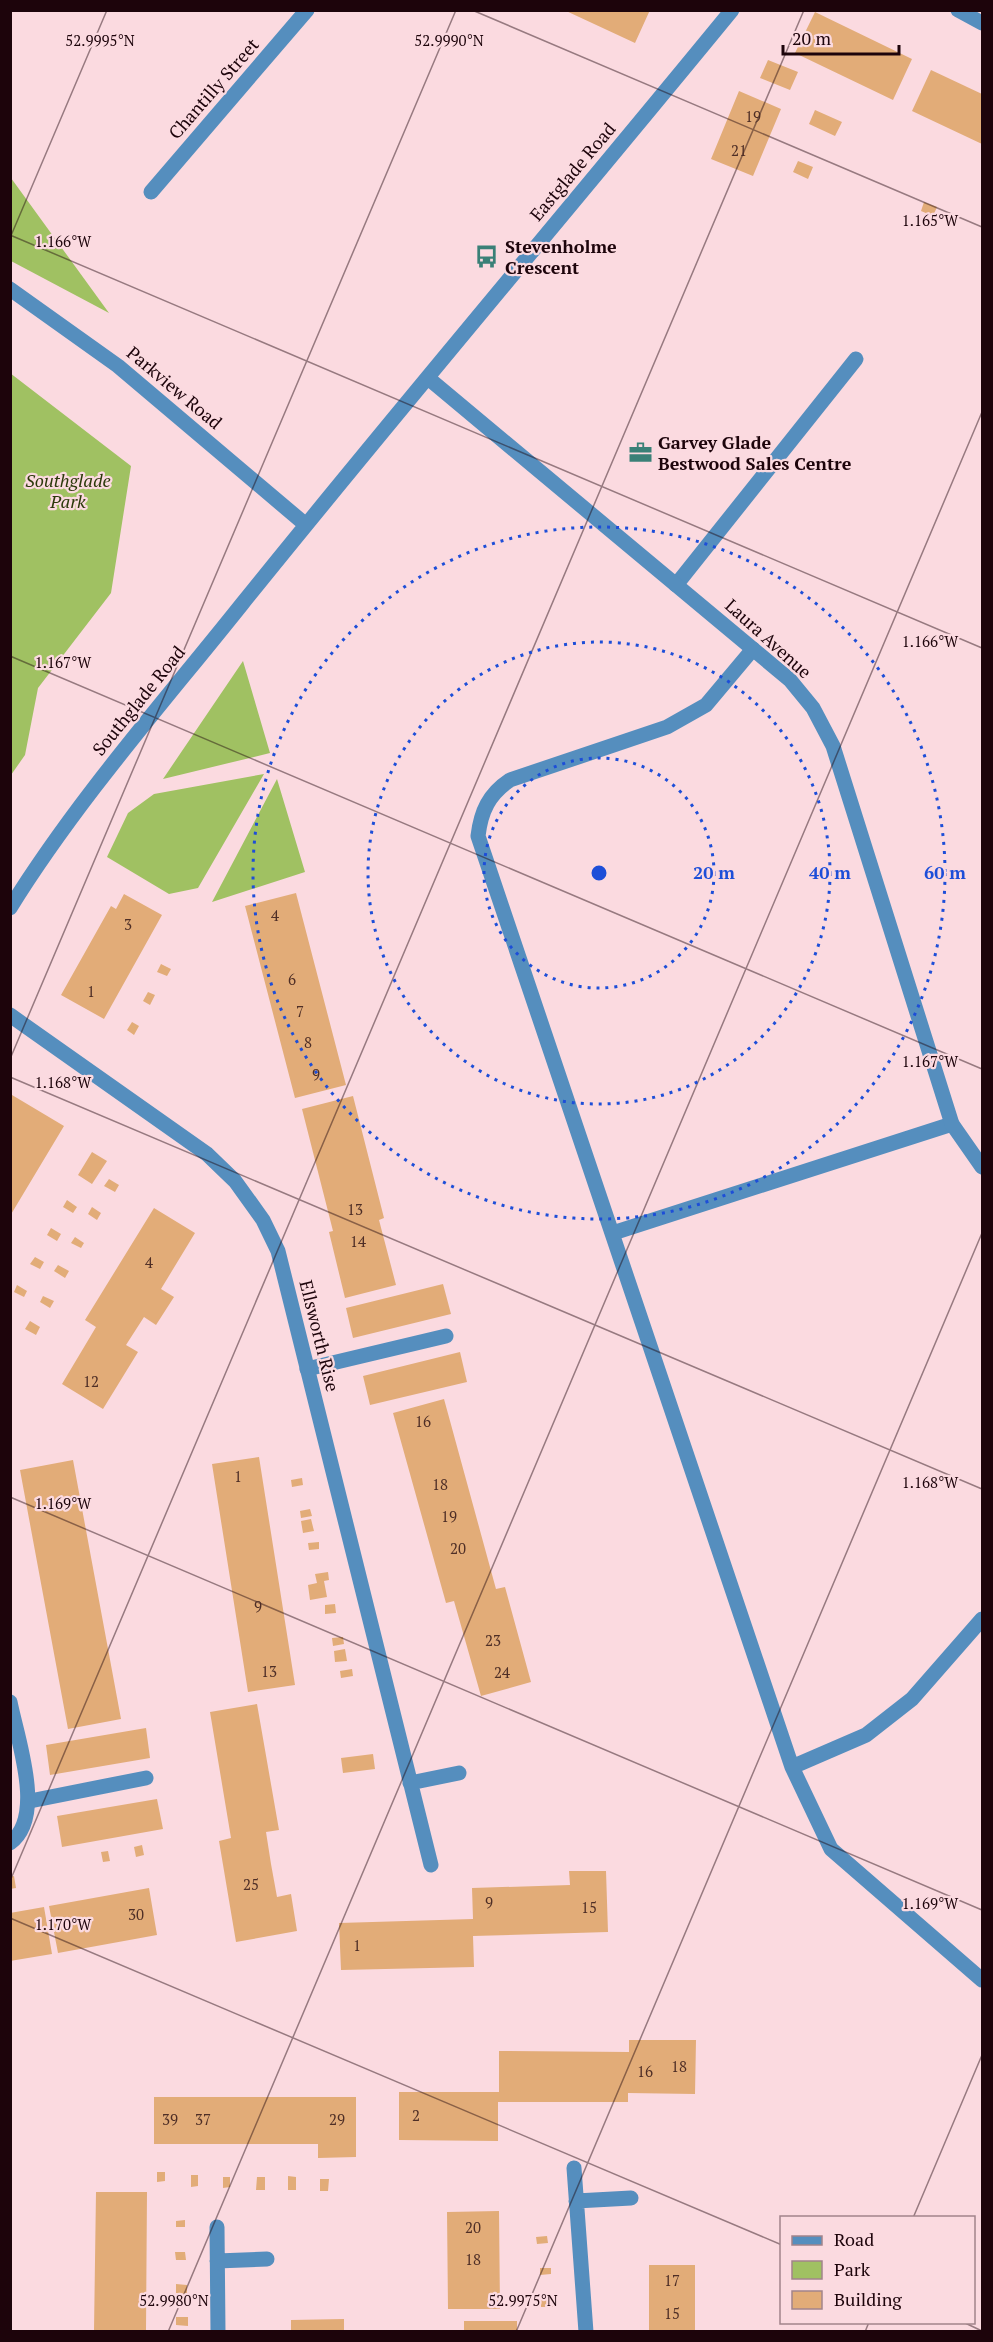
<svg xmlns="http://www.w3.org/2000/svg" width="993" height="2342" font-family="'PT Serif',serif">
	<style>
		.green { fill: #a0c162 }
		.building { fill: #e2ac78 }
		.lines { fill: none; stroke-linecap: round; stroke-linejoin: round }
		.service { stroke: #558ebe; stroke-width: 15 }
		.minor { stroke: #558ebe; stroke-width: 15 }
		.tertiary { stroke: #558ebe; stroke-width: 15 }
		.ticks { fill: none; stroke: #1d040b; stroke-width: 1.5; stroke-opacity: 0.45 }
		.ring { fill: none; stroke: #1d4ed8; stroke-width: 3; stroke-dasharray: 3 6 }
		.labels { text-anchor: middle; stroke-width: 4.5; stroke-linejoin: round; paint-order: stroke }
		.number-label { font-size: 15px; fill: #4e2e26 }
		.street-label { font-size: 18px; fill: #1d040b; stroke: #fbdae0 }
		.poi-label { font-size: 18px; font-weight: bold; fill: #1d040b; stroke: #fbdae0; text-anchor: start }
		.park-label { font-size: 18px; font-style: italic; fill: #2b390a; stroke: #fbdae0 }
		.ticks-label { font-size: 15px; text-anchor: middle; fill: #1d040b; stroke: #fbdae0; stroke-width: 4.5; stroke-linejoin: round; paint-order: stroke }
		.centre { fill: #1d4ed8; stroke: #fbdae0; stroke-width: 3 }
		.ring-label { font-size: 18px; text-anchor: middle; font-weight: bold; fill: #1d4ed8; stroke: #fbdae0; stroke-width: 4.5; stroke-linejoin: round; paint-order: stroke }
	</style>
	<rect width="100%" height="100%" fill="#fbdae0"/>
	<path class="green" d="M10 178H11L109 313 11 261Z
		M10 373 131 466 111 593 38 688 25 755 11 775Z
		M243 661 270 753 163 779Z
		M264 774 198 888 169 894 107 857 128 813 154 794Z
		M277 779 305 872 212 902Z"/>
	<path class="building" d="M564 10H650L635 43Z
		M815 12 912 59 893 100 795 53Z
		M768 60 798 72 790 90 760 78Z
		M931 70 982 94V144L912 111Z
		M739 91 781 109 753 176 711 159Z
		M815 110 842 122 835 136 809 124Z
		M798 161 813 167 808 179 793 172Z
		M924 202 937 207 933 216 921 211Z
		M296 893 346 1085 295 1098 245 906Z
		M124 894 162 915 104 1019 61 995 111 906 116 909Z
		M161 964 171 969 167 976 157 972Z
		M148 992 155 995 150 1005 143 1001Z
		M132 1022 139 1026 134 1035 127 1030Z
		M12 1095 64 1126 10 1216V1097Z
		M353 1096 384 1218 379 1220 396 1285 345 1298 329 1232 333 1231 302 1109Z
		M92 1152 107 1161 92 1184 78 1175Z
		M109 1179 119 1185 115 1192 104 1186Z
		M67 1200 77 1207 73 1213 63 1207Z
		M92 1207 101 1213 97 1220 88 1214Z
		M154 1208 195 1233 161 1289 174 1297 156 1325 144 1317 126 1345 138 1352 103 1409 62 1384 96 1327 85 1320Z
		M51 1228 61 1234 57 1241 47 1235Z
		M75 1237 84 1243 81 1248 71 1243Z
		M35 1257 44 1262 40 1269 30 1264Z
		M58 1265 69 1271 65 1278 54 1271Z
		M443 1284 451 1314 353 1338 346 1308Z
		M17 1285 27 1291 24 1297 14 1292Z
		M43 1296 54 1301 50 1308 40 1302Z
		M30 1321 40 1327 36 1335 25 1329Z
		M460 1352 467 1382 370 1405 363 1376Z
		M444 1399 496 1589 505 1587 531 1682 481 1696 454 1601 446 1603 393 1413Z
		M259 1457 295 1685 248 1692 212 1464Z
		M73 1460 121 1719 68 1729 20 1470Z
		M302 1478 303 1485 292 1487 291 1480Z
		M310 1509 312 1516 301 1518 300 1511Z
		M311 1519 314 1531 303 1533 301 1521Z
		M319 1542V1549L309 1550 308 1543Z
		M328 1572 329 1580 324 1581 327 1597 310 1600 308 1585 317 1583 315 1574Z
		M335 1604 336 1613 325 1614V1605Z
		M343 1637 344 1644 333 1646 332 1638Z
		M345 1649 347 1661 335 1662 334 1651Z
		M352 1669 353 1676 341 1678 340 1671Z
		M257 1704 279 1830 266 1832 271 1864 277 1897 291 1894 297 1931 236 1942 219 1841 231 1838 210 1712Z
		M146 1728 150 1758 50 1775 46 1745Z
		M373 1754 375 1769 343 1773 341 1758Z
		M157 1799 163 1829 62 1847 57 1816Z
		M142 1845 144 1855 136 1857 134 1847Z
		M108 1851 110 1861 103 1862 101 1852Z
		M569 1871H606L608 1932 473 1936 474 1967 341 1970 339 1923 473 1919 472 1888 570 1885Z
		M14 1876 16 1888 10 1889V1877Z
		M149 1888 157 1935 58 1953 49 1906Z
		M44 1907 52 1954 10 1961V1913Z
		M629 2040H696L695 2094 628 2093V2102H498V2141L399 2140V2092H499V2051L629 2052Z
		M154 2097H356V2157L318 2158V2144H154Z
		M157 2172H165V2181L157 2182Z
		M191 2175H198V2186L191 2187Z
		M288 2176 296 2177V2190H288Z
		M223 2177H230V2187L223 2188Z
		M257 2177H265V2190H256Z
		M320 2179H329L328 2191H320Z
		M96 2192H147L146 2331H94Z
		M499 2211 500 2309H448L447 2212Z
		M185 2220V2227H176V2221Z
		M547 2236 548 2243 537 2244 536 2237Z
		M175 2252H185L186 2260H176Z
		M649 2265H695V2331H649Z
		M540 2268H551V2274L540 2275Z
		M176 2284 187 2285V2294L176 2293Z
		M553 2299V2307H541V2300Z
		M176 2317H188V2326L176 2325Z
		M344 2319V2331H291V2320Z
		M464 2321H517V2331H464Z"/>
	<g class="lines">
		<path class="service" d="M307 1369 446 1336
			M30 1801 146 1778"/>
		<path class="minor" d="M958 10 982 23
			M151 192 307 10
			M676 585 856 359
			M753 649 706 705 667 727 510 780C489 794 481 811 478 836L792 1767 831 1849 982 1980
			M10 1015 207 1154 235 1181 263 1220 278 1251 431 1865
			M613 1233 952 1124
			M10 1702C17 1738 46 1817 10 1843
			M792 1767 866 1735 912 1699 982 1619
			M410 1783 459 1773
			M574 2168 586 2332
			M576 2201 631 2198
			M217 2227 218 2332
			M217 2261 267 2259"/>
		<path class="tertiary" d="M10 289 118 366 306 525
			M428 378 790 680 813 708 833 746 952 1124 982 1167
			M10 908C77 800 163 703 242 604 403 404 569 209 732 10"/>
	</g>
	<path class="ticks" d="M472 10 982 227M10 235 982 648M10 238 107 10M10 656 982 1069M10 1059 456 10M10 1077 982 1489M10 1497 982 1910M10 1881 804 10M10 1918 782 2245M913 2218 982 2055M963 2322 982 2331M168 2332 982 412M516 2332 982 1233M865 2332 869 2322"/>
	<g class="ring">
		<circle cx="599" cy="873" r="115"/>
		<circle cx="599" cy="873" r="231"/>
		<circle cx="599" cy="873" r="346"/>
	</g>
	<defs>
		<symbol id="bus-bare" viewBox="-9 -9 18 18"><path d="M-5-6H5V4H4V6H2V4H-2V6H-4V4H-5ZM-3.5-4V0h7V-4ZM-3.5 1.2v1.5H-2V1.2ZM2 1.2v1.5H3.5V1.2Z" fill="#3a8077" stroke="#fbdae0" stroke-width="2.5" paint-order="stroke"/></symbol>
		<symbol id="office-bare" viewBox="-9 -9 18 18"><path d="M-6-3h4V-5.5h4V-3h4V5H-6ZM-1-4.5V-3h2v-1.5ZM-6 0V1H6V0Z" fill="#3a8077" stroke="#fbdae0" stroke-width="2.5" paint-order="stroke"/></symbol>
	</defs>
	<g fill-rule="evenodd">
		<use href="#bus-bare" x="470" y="240" width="33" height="33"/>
		<use href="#office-bare" x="624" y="436" width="33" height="33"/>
	</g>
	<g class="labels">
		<g class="number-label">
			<text x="753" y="122">19</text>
			<text x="739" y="156">21</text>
			<text x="275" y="921">4</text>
			<text x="128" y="930">3</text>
			<text x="292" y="985">6</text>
			<text x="91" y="997">1</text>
			<text x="300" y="1017">7</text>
			<text x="308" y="1048">8</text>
			<text x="316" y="1080">9</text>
			<text x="355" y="1215">13</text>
			<text x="358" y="1247">14</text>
			<text x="149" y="1268">4</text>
			<text x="91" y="1387">12</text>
			<text x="423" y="1427">16</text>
			<text x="238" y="1482">1</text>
			<text x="440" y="1490">18</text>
			<text x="449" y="1522">19</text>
			<text x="458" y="1554">20</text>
			<text x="258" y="1612">9</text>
			<text x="493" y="1646">23</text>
			<text x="269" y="1677">13</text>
			<text x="502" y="1678">24</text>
			<text x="251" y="1890">25</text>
			<text x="489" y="1908">9</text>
			<text x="589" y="1913">15</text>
			<text x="136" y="1920">30</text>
			<text x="357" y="1951">1</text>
			<text x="679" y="2072">18</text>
			<text x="645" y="2077">16</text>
			<text x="416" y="2121">2</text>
			<text x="170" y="2125">39</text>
			<text x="203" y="2125">37</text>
			<text x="337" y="2125">29</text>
			<text x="473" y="2233">20</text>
			<text x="473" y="2265">18</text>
			<text x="672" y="2286">17</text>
			<text x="672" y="2319">15</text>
		</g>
		<g class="street-label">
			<text transform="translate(214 89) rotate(-49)" y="6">Chantilly Street</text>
			<text transform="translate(573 172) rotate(-50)" y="6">Eastglade Road</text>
			<text transform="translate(174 388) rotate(40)" y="6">Parkview Road</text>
			<text transform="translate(768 639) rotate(42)" y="6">Laura Avenue</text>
			<text transform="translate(139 701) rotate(-51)" y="6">Southglade Road</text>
			<text transform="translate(319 1336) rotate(76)" y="6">Ellsworth Rise</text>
		</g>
		<g class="poi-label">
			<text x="505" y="253">Stevenholme<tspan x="505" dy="21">Crescent</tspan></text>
			<text x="658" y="449">Garvey Glade<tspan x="658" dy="21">Bestwood Sales Centre</tspan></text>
		</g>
		<g class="park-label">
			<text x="68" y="487">Southglade<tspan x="68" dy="21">Park</tspan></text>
		</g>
	</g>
	<g class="ticks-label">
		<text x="449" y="46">52.9990°N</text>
		<text x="100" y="46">52.9995°N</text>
		<text x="930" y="226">1.165°W</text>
		<text x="63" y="247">1.166°W</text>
		<text x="930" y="647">1.166°W</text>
		<text x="63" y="668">1.167°W</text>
		<text x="930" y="1067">1.167°W</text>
		<text x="63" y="1088">1.168°W</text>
		<text x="930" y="1488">1.168°W</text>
		<text x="63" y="1509">1.169°W</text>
		<text x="930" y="1909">1.169°W</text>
		<text x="63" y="1930">1.170°W</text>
		<text x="174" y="2306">52.9980°N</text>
		<text x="523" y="2306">52.9975°N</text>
	</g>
	<circle cx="599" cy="873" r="9" class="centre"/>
	<g class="ring-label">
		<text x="714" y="879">20 m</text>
		<text x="830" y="879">40 m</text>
		<text x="945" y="879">60 m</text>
	</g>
	<rect width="993" height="2342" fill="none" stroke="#1d040b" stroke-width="24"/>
	<rect x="780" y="2216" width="195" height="108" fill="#fbdae0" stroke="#a2848b" stroke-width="1.5"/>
	<rect x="792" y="2236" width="30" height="9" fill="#558ebe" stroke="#a2848b" stroke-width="1.5"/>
	<text x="834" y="2246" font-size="18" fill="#1d040b">Road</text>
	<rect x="792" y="2261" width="30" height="18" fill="#a0c162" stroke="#a2848b" stroke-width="1.5"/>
	<text x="834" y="2276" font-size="18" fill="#1d040b">Park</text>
	<rect x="792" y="2291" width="30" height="18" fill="#e2ac78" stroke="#a2848b" stroke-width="1.5"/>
	<text x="834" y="2306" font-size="18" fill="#1d040b">Building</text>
	<path d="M783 45v9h116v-9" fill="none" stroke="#1d040b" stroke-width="3"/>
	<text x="792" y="45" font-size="18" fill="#1d040b" stroke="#fbdae0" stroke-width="4.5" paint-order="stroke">20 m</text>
</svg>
